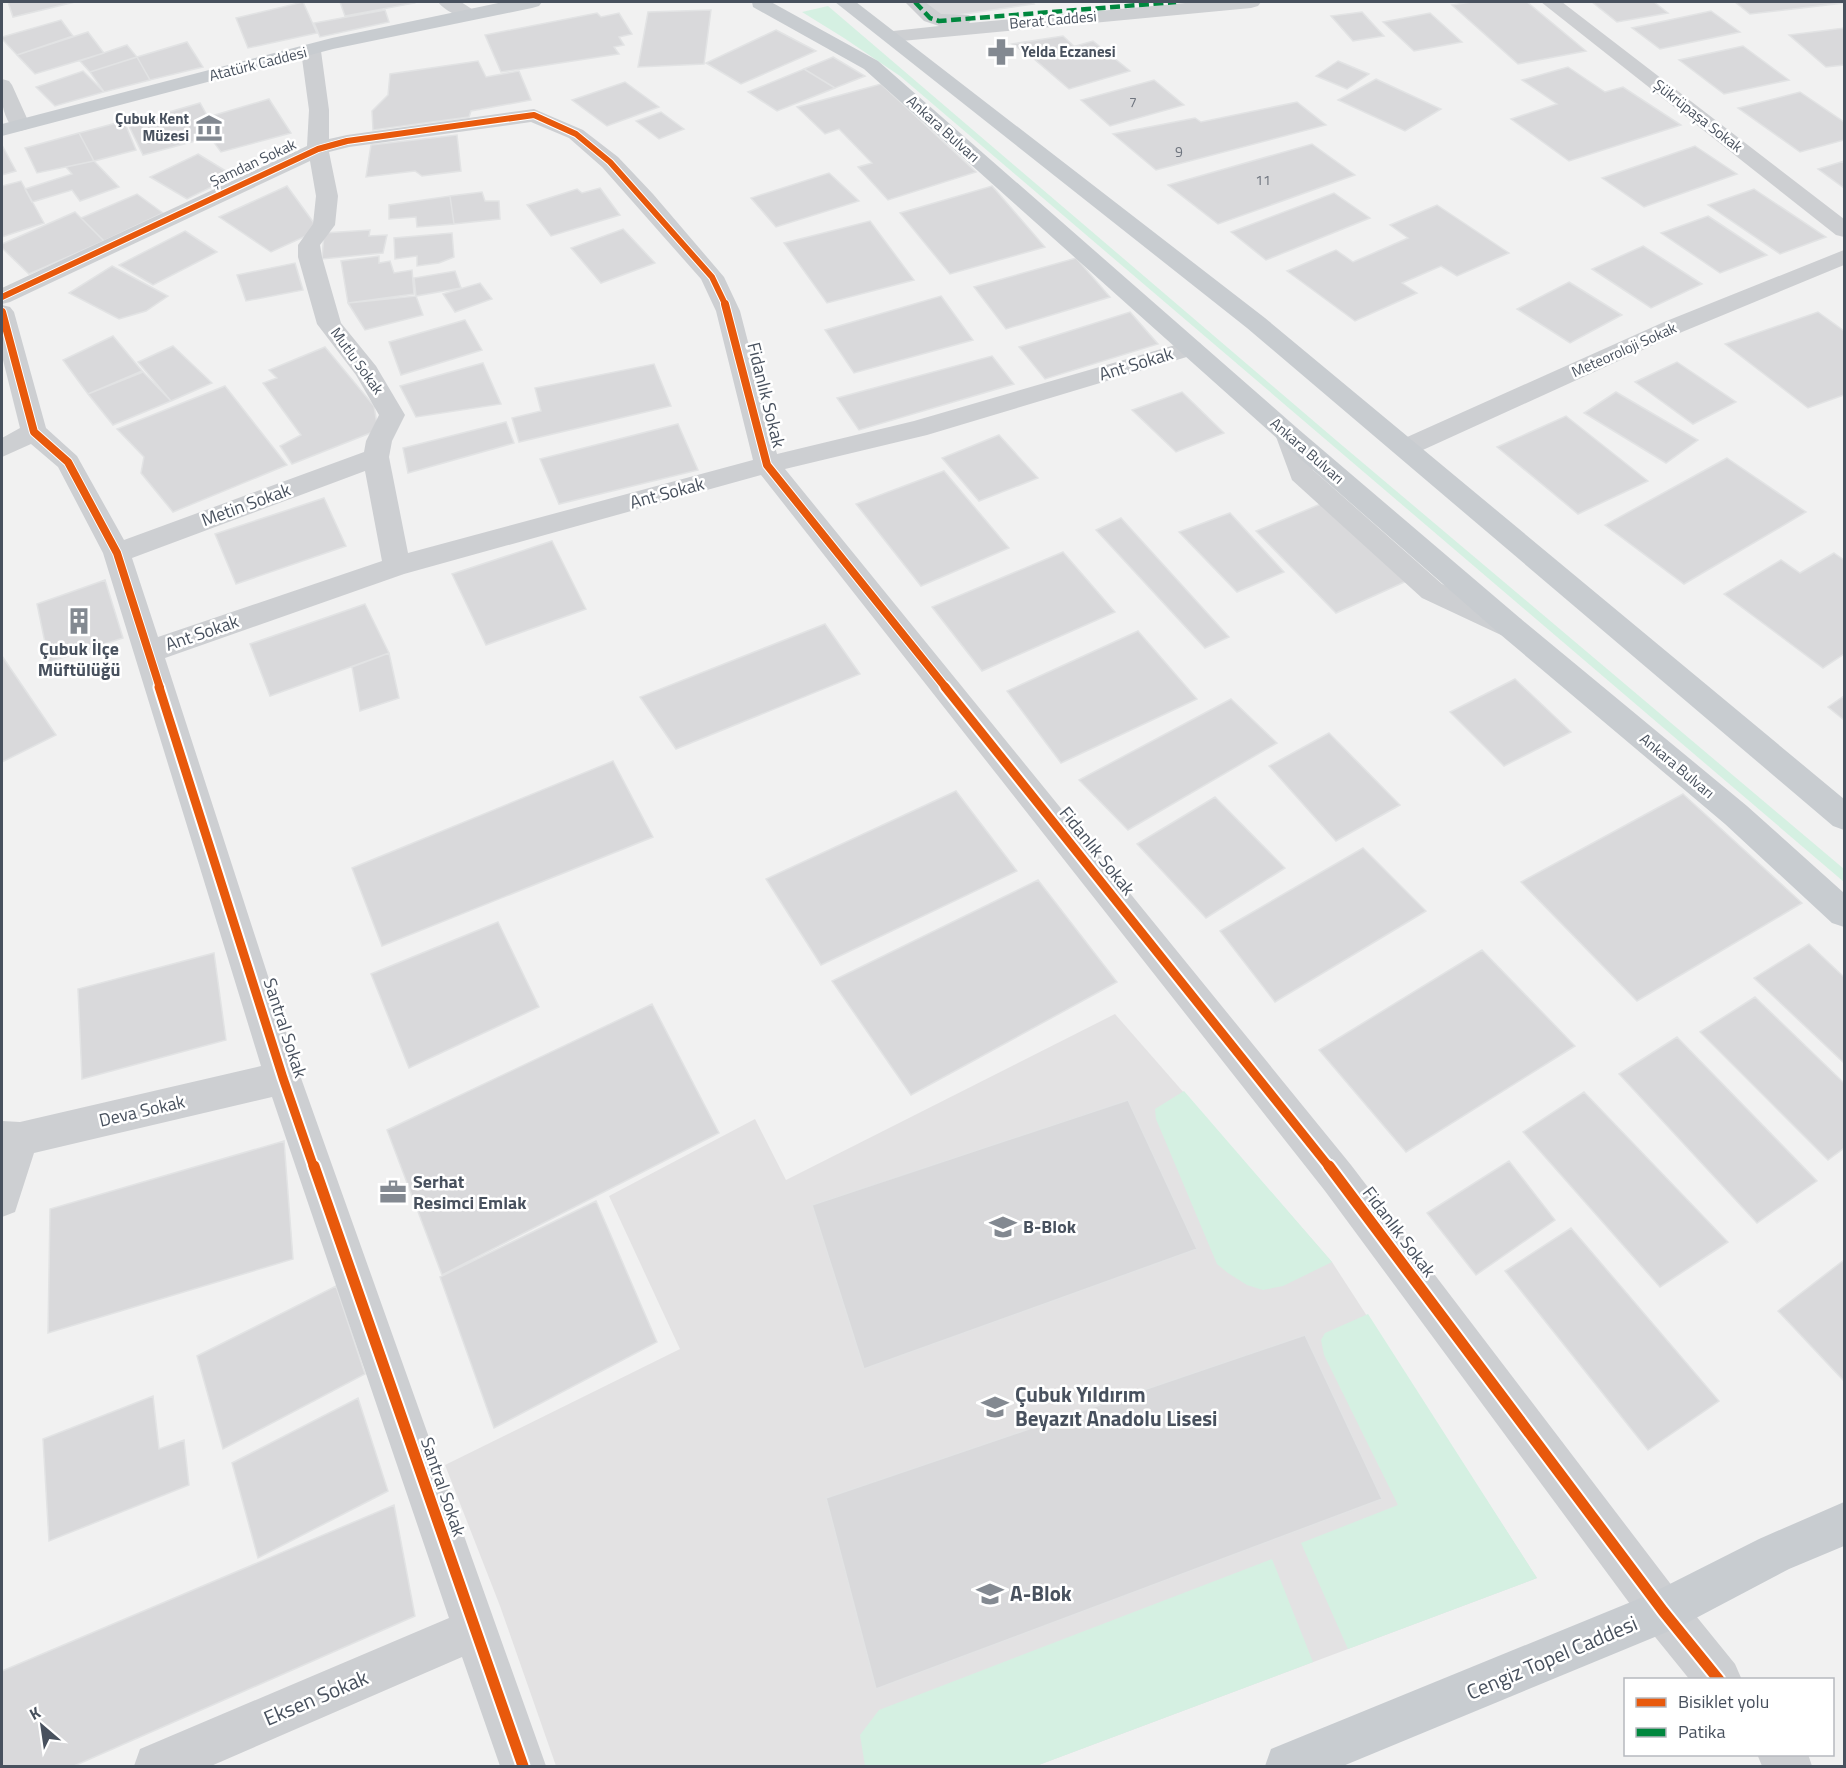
<svg xmlns="http://www.w3.org/2000/svg" width="1846" height="1768" font-family="'Titillium Web',sans-serif">
	<style>
		.education { fill: #e3e2e3 }
		.green { fill: #d5f0e2 }
		.building { fill: #d9d9db; stroke: #e2e3e4; stroke-width: 1.5 }
		.lines { fill: none; stroke-linecap: round; stroke-linejoin: round }
		.minor { fill: #cdcfd2; fill-rule: evenodd }
		.major { fill: #c8ccd0; fill-rule: evenodd }
		.quiet { stroke: #00873e; stroke-width: 4.5; stroke-dasharray: 10 4.5; stroke-linecap: butt }
		.cycleway-far3-casing { stroke: #fff; stroke-width: 8 }
		.cycleway-far2-casing { stroke: #fff; stroke-width: 10 }
		.cycleway-far1-casing { stroke: #fff; stroke-width: 13 }
		.cycleway-casing { stroke: #fff; stroke-width: 15 }
		.cycleway-far3 { stroke: #e8590c; stroke-width: 6 }
		.cycleway-far2 { stroke: #e8590c; stroke-width: 8 }
		.cycleway-far1 { stroke: #e8590c; stroke-width: 9 }
		.cycleway { stroke: #e8590c; stroke-width: 11 }
		.labels { text-anchor: middle; stroke-width: 5; stroke-linejoin: round; paint-order: stroke }
		.far-number-label { font-size: 14px; fill: #6e747e }
		.far-street-label { font-size: 15px; fill: #48515e; stroke: #fff }
		.far-poi-label { font-size: 15px; font-weight: bold; fill: #48515e; stroke: #fff; text-anchor: start }
		.street-label { font-size: 18px; fill: #48515e; stroke: #fff }
		.poi-label { font-size: 18px; font-weight: bold; fill: #48515e; stroke: #fff; text-anchor: start }
		.near-poi-label { font-size: 21px; font-weight: bold; fill: #48515e; stroke: #fff; text-anchor: start }
		.near-street-label { font-size: 21px; fill: #48515e; stroke: #fff }
	</style>
	<rect width="100%" height="100%" fill="#f1f1f1"/>
	<path class="education" d="M1115 1014 1332 1262 1537 1578 1036 1766H556L500 1606 445 1465 680 1349 609 1196 755 1119 786 1180Z"/>
	<path class="green" d="M828 6 1337 441 1844 869V882L900 76 844 38 802 12Z
		M1184 1091 1332 1262 1283 1286 1263 1290 1247 1285 1228 1273 1217 1264 1156 1119 1155 1109Z
		M1368 1314 1537 1578 1348 1649 1301 1543 1398 1505 1324 1355 1321 1340 1325 1333Z
		M1272 1559 1313 1662 1036 1766H865L860 1735 879 1710Z"/>
	<path class="building" d="M8 2H75L13 17Z
		M303 2 317 33 248 48 236 18Z
		M340 2H415V3L345 16Z
		M921 2H1032L1034 4 937 18Z
		M1471 2H1527L1586 51 1518 64 1452 5Z
		M1592 2H1654L1668 13 1617 22Z
		M1735 2H1844V3L1750 14Z
		M385 10 389 22 320 37 314 23Z
		M711 10 704 64 638 67 648 12Z
		M1711 11 1740 32 1660 49 1632 28Z
		M1362 12 1384 36 1353 41 1331 16Z
		M597 13 601 17 619 13 632 34 619 37 624 45 614 47 619 54 501 72 485 35Z
		M1430 13 1462 42 1414 51 1383 22Z
		M61 20 73 36 17 55 2 39V37Z
		M1844 28V65L1826 67 1789 35Z
		M776 30 816 51 741 84 706 63Z
		M88 32 104 53 35 74 17 55Z
		M1063 36 1075 47 1033 58 1012 44Z
		M1093 41 1130 71 1069 89 1033 58Z
		M187 42 203 67 150 80 137 57Z
		M127 45 137 57 90 72 80 61Z
		M1743 46 1789 80 1724 94 1679 60Z
		M137 57 150 80 104 92 90 72Z
		M833 57 865 76 835 88 804 69Z
		M478 61 486 77 519 71 531 100 471 111 469 117 373 130 372 111 388 95 390 74Z
		M1338 61 1369 74 1347 89 1316 76Z
		M1568 67 1605 92 1623 87 1681 125 1569 161 1511 119 1557 104 1522 80Z
		M804 69 835 88 777 111 748 92Z
		M83 71 104 92 55 106 36 87Z
		M1376 79 1441 109 1405 131 1338 100Z
		M1154 80 1184 105 1110 126 1081 100Z
		M625 82 659 107 607 126 572 100Z
		M881 84 976 172 888 200 858 167 872 163 839 129 825 134 797 107Z
		M1800 92 1844 122V140L1800 152 1738 108Z
		M269 99 291 133 221 152 210 137 143 155 128 124 200 103 208 117Z
		M1297 102 1326 125 1156 170 1113 134 1195 118 1201 122Z
		M661 112 684 129 659 139 636 121Z
		M124 121 136 150 94 161 79 133Z
		M79 133 94 161 37 173 25 148Z
		M457 135 461 171 422 176 415 171 366 177 371 145Z
		M1312 144 1355 175 1218 224 1168 185Z
		M2 145 16 171 2 175Z
		M1695 146 1737 174 1644 207 1602 178Z
		M198 154 234 176 187 199 150 177Z
		M94 161 119 187 80 201 72 190 32 202 25 189 72 174 66 167Z
		M1844 161V188L1818 169Z
		M829 173 859 201 776 227 751 198Z
		M21 181 44 223 2 237V186Z
		M287 186 319 230 271 252 219 217Z
		M992 186 1045 247 950 274 900 213Z
		M600 188 620 215 551 236 527 205 577 189 582 193Z
		M1754 189 1826 237 1780 254 1708 205Z
		M482 192 485 201H499L500 219 454 224 450 196Z
		M1334 193 1370 218 1266 260 1231 232Z
		M137 194 163 213 104 241 81 218Z
		M450 196 454 224 417 227 416 217 389 219V205Z
		M1437 205 1509 253 1457 276 1441 266 1402 283 1417 293 1355 321 1287 271 1336 250 1353 262 1408 238 1390 225Z
		M75 212 104 241 29 274 2 248V244Z
		M1708 216 1767 255 1720 273 1661 233Z
		M870 221 914 280 827 303 784 243Z
		M623 229 655 263 601 283 571 248Z
		M370 230 369 236 387 235 383 253 322 259 324 233Z
		M185 231 217 252 153 285 119 265Z
		M452 233 454 257 439 263 417 266V256L395 259 394 238Z
		M1643 246 1702 284 1651 308 1592 269Z
		M379 256V263L390 261 394 273 412 270 414 294 348 303 341 261Z
		M1076 258 1110 297 1006 329 974 287Z
		M295 263 303 290 246 301 237 275Z
		M112 266 168 296 146 311 119 319 69 293Z
		M455 271 461 288 416 296 414 278Z
		M1569 282 1622 315 1570 343 1517 309Z
		M480 283 492 299 455 312 443 294Z
		M416 296 423 315 365 330 348 303Z
		M941 296 973 340 854 373 825 330Z
		M1130 312 1158 344 1045 379 1019 347Z
		M1818 312 1844 331V395L1808 408 1725 344Z
		M465 320 482 350 401 375 389 342Z
		M113 336 142 371 88 394 63 360Z
		M173 346 212 383 171 401 138 362Z
		M325 347 374 406 378 430 292 464 280 446 301 435 263 383 277 378 269 370Z
		M992 356 1014 384 859 430 837 398Z
		M1677 362 1736 402 1693 424 1635 382Z
		M483 363 501 404 416 417 400 386Z
		M654 364 671 406 519 442 512 418 541 411 535 388Z
		M143 372 171 401 113 425 88 394Z
		M225 386 287 465 173 512 141 473 144 457 117 429Z
		M1182 392 1224 433 1176 452 1132 410Z
		M1616 392 1698 440 1666 463 1584 413Z
		M1566 416 1648 481 1578 514 1497 447Z
		M506 422 514 443 408 473 403 448Z
		M678 424 698 470 559 504 540 459Z
		M999 435 1038 478 979 501 942 458Z
		M1727 458 1806 512 1684 584 1605 525Z
		M944 471 1009 548 921 586 856 504Z
		M324 498 346 546 236 584 215 534Z
		M1328 501 1411 579 1336 613 1256 531Z
		M1230 513 1284 572 1237 592 1179 532Z
		M1121 518 1229 637 1205 648 1096 530Z
		M552 541 586 609 486 645 452 574Z
		M1063 552 1115 612 982 671 932 607Z
		M1834 553 1844 560V654L1823 668 1724 594 1781 560 1800 573Z
		M105 580 123 638 49 662 37 604Z
		M365 604 389 653 270 696 250 644Z
		M825 624 860 674 676 749 640 697Z
		M1138 631 1197 699 1061 763 1007 691Z
		M389 653 399 698 360 711 352 667Z
		M2 656 56 735 2 762Z
		M1515 679 1571 732 1504 766 1450 712Z
		M1844 696V720L1828 707Z
		M1231 699 1277 743 1128 830 1079 780Z
		M1329 733 1400 805 1336 841 1269 766Z
		M613 761 653 837 382 946 352 868Z
		M956 791 1017 871 821 965 766 879Z
		M1683 794 1802 903 1637 1001 1521 882Z
		M1215 797 1285 868 1206 918 1137 844Z
		M1363 848 1426 911 1275 1002 1220 931Z
		M1038 880 1117 982 911 1095 832 981Z
		M498 922 539 1007 409 1068 371 974Z
		M1809 944 1844 977V1063L1754 978Z
		M1482 950 1575 1046 1406 1152 1319 1050Z
		M214 953 226 1040 82 1079 78 989Z
		M1755 997 1844 1083V1148L1828 1160 1700 1032Z
		M652 1004 719 1133 442 1275 387 1130Z
		M1677 1037 1817 1181 1757 1223 1619 1074Z
		M1584 1092 1728 1242 1660 1287 1523 1132Z
		M1128 1100 1197 1249 864 1369 812 1205Z
		M284 1141 293 1259 48 1333 50 1209Z
		M1509 1161 1555 1220 1476 1275 1427 1213Z
		M596 1201 657 1342 494 1428 440 1277Z
		M1571 1228 1719 1401 1648 1450 1505 1271Z
		M1844 1260V1381L1778 1311Z
		M336 1286 365 1374 223 1449 197 1356Z
		M1305 1335 1382 1499 876 1689 826 1498Z
		M153 1396 159 1449 184 1440 189 1485 49 1541 43 1439Z
		M358 1398 388 1491 258 1558 232 1463Z
		M394 1505 415 1616 74 1766H2V1671Z"/>
	<g class="lines">
		<path class="minor" d="M438 2H461L478 13 475 17C463 20 446 12 438 2Z
			M905 2H925L941 14 969 15 972 19 969 23 1196 2H1261L1258 6 1251 8 891 42 884 40 881 36 884 32 939 26 924 21Z
			M1541 2H1562L1844 219V237L1836 235Z
			M311 45 318 47 321 51 329 110V139L347 135 534 109 583 130 618 157 653 194 724 277 740 311 777 454 914 421 1182 343 1191 340 1200 343 1203 348 1200 353 927 435 785 469 1351 1165 1679 1595 1735 1664 1742 1680H1690L1647 1627 1325 1191 761 475 404 574 165 658 301 1078 546 1766H500L462 1657 211 1766H134L140 1749 449 1618 272 1097 34 1153 15 1212 2 1217V1121L20 1122 261 1066 103 553 58 467 31 444 2 457V438L20 428 2 356V305L10 307 14 312 46 428 77 456 124 540 364 452 366 441 379 415 356 375 317 324 298 257V245L313 224 316 196 310 161 10 302 2 304V288L307 146 309 110 301 51 304 47ZM531 122 569 138 602 167 701 279 716 311 753 460 408 553 389 457 392 441 405 415 376 366 341 323 322 257 320 245 335 225 338 196 329 152 349 147ZM365 471 382 561 158 637 132 558Z
			M2 79 9 81 12 85 30 125 27 129 20 131 13 129C2 114 0 97 2 79Z
			M1844 250V265L1682 332 1414 454 1405 457 1396 454 1392 448 1396 442 1664 322Z
			M1288 425 1297 428 1313 470 1442 584 1521 619 1525 627 1521 635 1511 638 1501 635 1422 598 1292 480 1275 434 1279 428Z
			M1757 1754H1808L1812 1766H1762Z"/>
		<path class="major" d="M503 2H542L539 6 532 8 333 49 2 136V124L332 38Z
			M752 2H771L878 61 1297 428 1521 619 1747 806 1844 893V927L1832 923 1725 824 1501 635 1279 440 864 69 753 7Z
			M835 2H856L1265 318 1844 799V830L1833 826 1247 328Z
			M1844 1502V1546L1789 1569 1679 1627 1343 1766H1265L1271 1749 1648 1595 1759 1539Z"/>
		<path class="quiet" d="M915 2 930 18 939 21 1176 2"/>
		<defs>
			<path id="cycleway-far3" d="M2 297 318 149 347 141 534 115 576 134 610 162 712 277 726 306"/>
			<path id="cycleway-far2" d="M725 304 767 465 946 688
				M2 312 34 432 68 462 117 553 160 688"/>
			<path id="cycleway-far1" d="M159 687 283 1078 314 1168
				M945 687 1330 1168"/>
			<path id="cycleway" d="M314 1166 523 1766
				M1329 1166 1663 1611 1719 1680"/>
		</defs>
		<use href="#cycleway-far3" class="cycleway-far3-casing"/>
		<use href="#cycleway-far2" class="cycleway-far2-casing"/>
		<use href="#cycleway-far1" class="cycleway-far1-casing"/>
		<use href="#cycleway" class="cycleway-casing"/>
		<use href="#cycleway-far3" class="cycleway-far3"/>
		<use href="#cycleway-far2" class="cycleway-far2"/>
		<use href="#cycleway-far1" class="cycleway-far1"/>
		<use href="#cycleway" class="cycleway"/>
	</g>
	<defs>
		<symbol id="pharmacy-bare" viewBox="-9 -9 18 18"><path d="M-2-6h4v4h4v4h-4v4h-4v-4h-4v-4h4Z" fill="#838991" stroke="#fff" stroke-width="2.5" paint-order="stroke"/></symbol>
		<symbol id="museum-bare" viewBox="-9 -9 18 18"><path d="M0-6L6-3V-2H-6V-3ZM-5-1h2V3h-2ZM-1-1h2V3h-2ZM3-1h2V3H3ZM-6 4H6V6H-6Z" fill="#838991" stroke="#fff" stroke-width="2.5" paint-order="stroke"/></symbol>
		<symbol id="building-bare" viewBox="-9 -9 18 18"><path d="M-4-6H4V6H1V3H-1V6H-4ZM-2.5-4.3h1.7v1.8h-1.7ZM.8-4.3h1.7v1.8H.8ZM-2.5-1h1.7V.8h-1.7ZM.8-1h1.7V.8H.8Z" fill="#838991" stroke="#fff" stroke-width="2.5" paint-order="stroke"/></symbol>
		<symbol id="office-bare" viewBox="-9 -9 18 18"><path d="M-6-3h4V-5.5h4V-3h4V5H-6ZM-1-4.5V-3h2v-1.5ZM-6 0V1H6V0Z" fill="#838991" stroke="#fff" stroke-width="2.5" paint-order="stroke"/></symbol>
		<symbol id="school-bare" viewBox="-9 -9 18 18"><path d="M0-5L7-2L0 1L-7-2ZM-4 1L0 2.5L4 1V4Q0 6-4 4Z" fill="#838991" stroke="#fff" stroke-width="2.5" paint-order="stroke"/></symbol>
	</defs>
	<g fill-rule="evenodd">
		<use href="#pharmacy-bare" x="982" y="33" width="38" height="38"/>
		<use href="#museum-bare" x="190" y="109" width="38" height="38"/>
		<use href="#building-bare" x="60" y="602" width="38" height="38"/>
		<use href="#office-bare" x="374" y="1173" width="38" height="38"/>
		<use href="#school-bare" x="984" y="1208" width="38" height="38"/>
		<use href="#school-bare" x="976" y="1388" width="38" height="38"/>
		<use href="#school-bare" x="971" y="1575" width="38" height="38"/>
	</g>
	<g class="labels">
		<g class="far-number-label">
			<text x="1133" y="107">7</text>
			<text x="1179" y="157">9</text>
			<text x="1263" y="185">11</text>
		</g>
		<g class="far-street-label">
			<text transform="translate(1053 20) rotate(-5)" y="5">Berat Caddesi</text>
			<text transform="translate(258 64) rotate(-14)" y="5">Atatürk Caddesi</text>
			<text transform="translate(1698 116) rotate(38)" y="5">Şükrüpaşa Sokak</text>
			<text transform="translate(943 129) rotate(42)" y="5">Ankara Bulvarı</text>
			<text transform="translate(253 163) rotate(-25)" y="5">Şamdan Sokak</text>
			<text transform="translate(1624 350) rotate(-24)" y="5">Meteoroloji Sokak</text>
			<text transform="translate(357 361) rotate(54)" y="5">Mutlu Sokak</text>
			<text transform="translate(1307 451) rotate(41)" y="5">Ankara Bulvarı</text>
			<text transform="translate(1677 766) rotate(40)" y="5">Ankara Bulvarı</text>
		</g>
		<g class="far-poi-label">
			<text x="1021" y="57">Yelda Eczanesi</text>
			<text x="189" y="124" text-anchor="end">Çubuk Kent<tspan x="189" dy="17">Müzesi</tspan></text>
		</g>
		<g class="street-label">
			<text transform="translate(1136 364) rotate(-17)" y="6">Ant Sokak</text>
			<text transform="translate(766 395) rotate(76)" y="6">Fidanlık Sokak</text>
			<text transform="translate(667 493) rotate(-15)" y="6">Ant Sokak</text>
			<text transform="translate(246 505) rotate(-20)" y="6">Metin Sokak</text>
			<text transform="translate(202 633) rotate(-19)" y="6">Ant Sokak</text>
			<text transform="translate(1097 851) rotate(51)" y="6">Fidanlık Sokak</text>
			<text transform="translate(285 1028) rotate(72)" y="6">Santral Sokak</text>
			<text transform="translate(142 1111) rotate(-13)" y="6">Deva Sokak</text>
			<text transform="translate(1399 1232) rotate(53)" y="6">Fidanlık Sokak</text>
			<text transform="translate(443 1487) rotate(71)" y="6">Santral Sokak</text>
		</g>
		<g class="poi-label">
			<text x="79" y="655" text-anchor="middle">Çubuk İlçe<tspan x="79" dy="21">Müftülüğü</tspan></text>
			<text x="413" y="1188">Serhat<tspan x="413" dy="21">Resimci Emlak</tspan></text>
			<text x="1023" y="1233">B-Blok</text>
		</g>
		<g class="near-poi-label">
			<text x="1015" y="1402">Çubuk Yıldırım<tspan x="1015" dy="24">Beyazıt Anadolu Lisesi</tspan></text>
			<text x="1010" y="1601">A-Blok</text>
		</g>
		<g class="near-street-label">
			<text transform="translate(1552 1658) rotate(-23)" y="7">Cengiz Topel Caddesi</text>
			<text transform="translate(316 1698) rotate(-23)" y="7">Eksen Sokak</text>
		</g>
	</g>
	<rect width="1846" height="1768" fill="none" stroke="#48515e" stroke-width="6"/>
	<rect x="1624" y="1678" width="210" height="78" fill="#ffffff" stroke="#b6b9bf" stroke-width="1.5"/>
	<rect x="1636" y="1698" width="30" height="9" fill="#e8590c" stroke="#b6b9bf" stroke-width="1.5"/>
	<text x="1678" y="1708" font-size="18" fill="#48515e">Bisiklet yolu</text>
	<rect x="1636" y="1728" width="30" height="9" fill="#00873e" stroke="#b6b9bf" stroke-width="1.5"/>
	<text x="1678" y="1738" font-size="18" fill="#48515e">Patika</text>
	<g transform="translate(42 1726) rotate(331)" stroke="#ffffff" stroke-width="4.5" paint-order="stroke">
	<path d="M0-4.5L10 22L0 15L-10 22Z" fill="#48515e"/>
	<text y="-9" font-size="16" font-weight="bold" text-anchor="middle" fill="#48515e">K</text>
	</g>
</svg>
